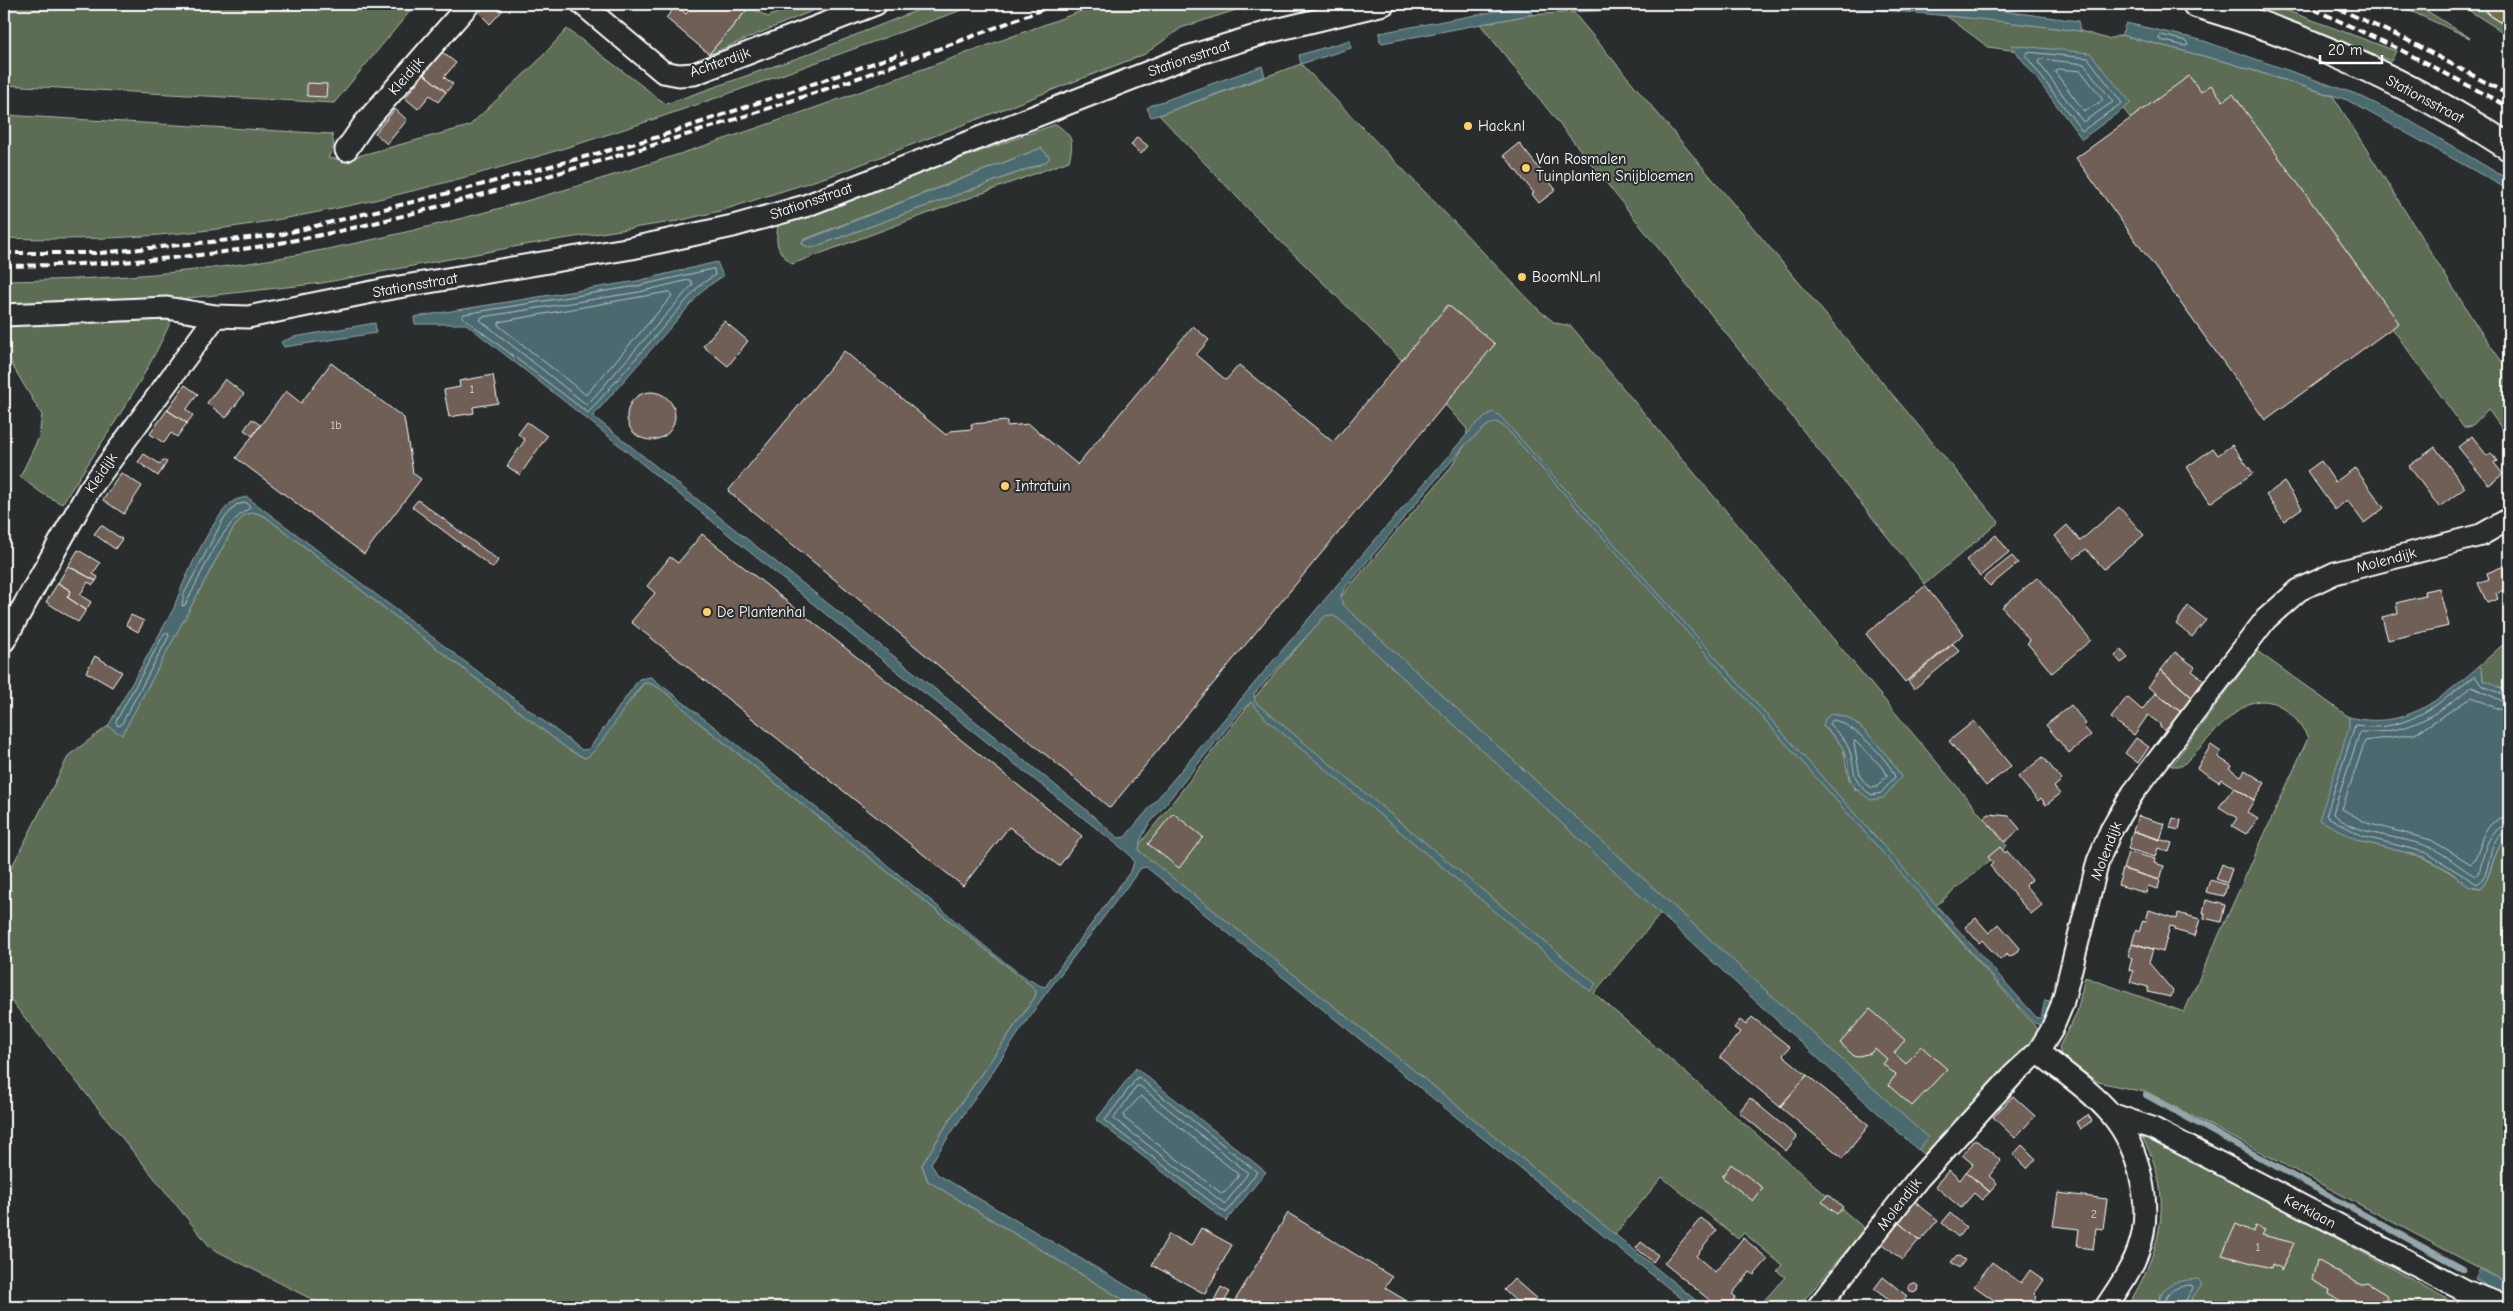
<svg xmlns="http://www.w3.org/2000/svg" width="2513" height="1311" font-family="'Comic Neue',sans-serif">
	<style>
		.green { fill: #5d6d55; stroke: #aeb6aa; fill-rule: evenodd }
		.water { fill: #4c6a6f; stroke: #94a6a9 }
		.lines { fill: none; stroke-linecap: round; stroke-linejoin: round }
		.shore { stroke: #b7c3c5; stroke-width: 1 }
		.stream { stroke: #94a6a9; stroke-width: 6 }
		.building { fill: #705f57; stroke: #fff }
		.minor-casing { stroke: #fff; stroke-width: 25 }
		.tertiary-casing { stroke: #fff; stroke-width: 30 }
		.primary-casing { stroke: #fff; stroke-width: 31 }
		.minor { stroke: #2a2d2e; stroke-width: 21 }
		.tertiary { stroke: #2a2d2e; stroke-width: 26 }
		.primary { stroke: #726c4b; stroke-width: 28 }
		.rail { stroke: #fff; stroke-width: 4; stroke-dasharray: 8 4; stroke-linecap: butt }
		.poi-dot { fill: #ffd166; stroke: #2a2d2e; stroke-width: 2 }
		.labels { text-anchor: middle; stroke-width: 4; stroke-linejoin: round; paint-order: stroke }
		.number-label { font-size: 12px; fill: #dbd7d5 }
		.street-label { font-size: 15px; fill: #fff; stroke: #2a2d2e }
		.poi-label { font-size: 15px; fill: #fff; stroke: #2a2d2e; text-anchor: start }
	</style>
	<rect width="100%" height="100%" fill="#2a2d2e"/>
	<filter id="ink" filterUnits="userSpaceOnUse"><feTurbulence type="fractalNoise" baseFrequency=".02" numOctaves="2"/><feDisplacementMap in="SourceGraphic" scale="10" xChannelSelector="R" yChannelSelector="G"/><feConvolveMatrix kernelMatrix="1 2 1 2 8 2 1 2 1" color-interpolation-filters="sRGB"/></filter>
	<g filter="url(#ink)">
		<path class="green" d="M4 4H416L334 103 4 85Z
			M796 4 826 5 708 55 750 7 768 17Z
			M933 4H979C741 88 502 184 252 224 171 237 86 241 4 238V115L332 134 334 146 328 158 343 160 469 126 537 62 567 29 666 104 803 56Z
			M1101 4H1254L1181 28 1145 54 839 173 720 211 678 221 524 245 322 283 180 299C152 372 104 438 62 504L43 494 20 477 39 437 42 415 12 365 4 344V281C85 280 168 275 249 263 540 217 824 104 1101 4Z
			M2238 4H2269L2396 51 2391 61Z
			M2395 4H2416L2470 38Z
			M2459 4H2472L2509 27V36Z
			M1573 12 1999 522 1925 584 1480 24 1529 15Z
			M1944 14 2080 31 2108 39 2121 35 2227 62 2333 96 2477 326 2509 372V439L2488 409 2472 426 2464 428 2228 100 2132 120 2085 60 1988 47Z
			M1301 64 1540 311 1555 323 1571 326 2007 846 1932 909 2039 1031 2032 1043 1928 1158 1663 911 1594 993 1865 1229 1798 1307H1763L1760 1305 1785 1277 1777 1271 1782 1265 1744 1233 1738 1239 1662 1177 1610 1240 1132 854 1254 698 1449 470 1466 443 1467 429 1432 390 1255 216 1159 115ZM1834 715 1843 716 1856 790 1849 779 1843 747 1823 726Z
			M1056 124C1073 137 1074 140 1069 161L792 264C777 251 775 245 778 225ZM1041 148 1050 158 1044 163 811 248 802 244 803 240Z
			M254 512 266 517 569 750 585 758 644 683C659 681 686 711 697 721L1032 986 1036 991 1035 997 952 1116 922 1165 928 1181 1135 1307H327L211 1248 4 992V882L69 755 108 726 122 734 232 530 243 516Z
			M2509 639V694L2503 689 2483 681 2482 669 2479 666Z
			M2257 651 2349 717 2360 841C2390 849 2422 853 2448 871 2459 878 2467 889 2481 889 2495 870 2491 851 2509 835V1279L2504 1281 2149 1093 2098 1082 2061 1056 2059 1047 2077 1012 2085 977 2184 1012 2308 738C2298 718 2277 694 2251 703 2232 710 2198 751 2182 766H2171Z
			M2137 1129 2462 1307H2186L2193 1298 2160 1294 2158 1307H2127C2163 1248 2177 1191 2137 1129Z"/>
		<path class="water" d="M1568 4H1926L1963 8H1981L2078 21 2080 31C1968 17 1857 5 1743 4 1687 4 1630 10 1573 12Z
			M1524 6 1530 8 1532 13 1529 15 1382 43 1380 41 1379 33Z
			M2126 23 2201 40 2356 94 2405 118 2509 180V190L2347 100 2227 62 2121 35Z
			M1350 40 1351 48 1301 64 1299 55Z
			M2011 45 2090 53 2131 103 2082 139Z
			M1262 66 1265 76 1159 115 1151 117 1147 108 1152 105Z
			M1041 148 1050 158 1044 163 811 248 802 244 803 241Z
			M717 262 723 276 704 289 593 416 1084 808 1118 838 1125 837 1374 541 1476 424 1492 412 1499 415 2037 1018H2041L2045 1000 2050 1001 2045 1020 2041 1025 2034 1023 1506 428 1497 422 1488 425 1465 445 1346 587 1341 595 1342 604 1928 1138 1918 1150 1339 619 1332 615 1325 616 1254 694 1255 702 1596 984 1590 991 1268 721 1251 702 1241 711 1147 827 1140 842 1139 851 1410 1067 1704 1307H1692L1146 867 1141 868 1041 1000 931 1163 937 1174 1163 1307H1135L928 1181 922 1165 952 1116 1035 997 1036 991 1032 986 697 721C686 711 659 681 644 683 629 697 598 754 585 758L569 750 266 517 254 512 243 516 232 530 122 735 108 726 174 608C181 584 213 516 232 502 236 499 242 498 247 497L582 750 589 749 639 679 651 677C748 753 845 830 940 908 961 925 1024 983 1045 987L1132 869 1134 861 1129 854 856 639 597 427 466 324H415L414 317 637 281Z
			M375 323 376 333 284 347 281 342 294 337Z
			M2479 666 2482 669 2483 681 2490 682 2509 694V835C2491 851 2494 870 2481 889L2468 886 2448 870 2424 857 2360 841 2319 820 2349 728V717C2404 731 2439 700 2479 666Z
			M1831 714C1835 715 1839 715 1843 716 1861 721 1893 761 1901 777L1883 798 1871 800C1837 778 1857 773 1842 747 1838 739 1830 732 1823 726L1825 719Z
			M1136 1068 1266 1172 1226 1221 1096 1120Z
			M2480 1269 2504 1281 2509 1279V1307L2496 1291 2475 1279Z
			M2198 1279 2202 1284 2186 1307H2158C2162 1282 2175 1281 2198 1279Z"/>
		<g class="lines">
			<path class="shore" d="M1573 4 1576 7 1650 4
				M1874 4 1938 9 1940 4
				M2162 35 2186 41 2188 45 2185 46 2160 40 2159 37Z
				M2028 52 2088 58 2122 103 2082 131 2026 56Z
				M2041 59 2084 64 2113 102 2083 122 2039 63Z
				M2058 69 2081 71 2102 98V101L2084 111 2055 72Z
				M714 269 715 275 700 285 588 413 462 317 464 314 637 286Z
				M690 280 693 284 587 405 480 320 482 317 639 292Z
				M670 292 672 296 586 395 498 325 500 322Z
				M247 503 250 508C220 524 202 575 185 605L182 606 184 594 223 520 236 505Z
				M165 633H168L169 636 121 725 118 726 116 722Z
				M2509 697 2481 685 2475 676C2443 700 2413 728 2370 727 2365 727 2360 725 2355 725L2326 816 2362 836 2427 853 2477 884C2495 874 2483 835 2509 832
				M2509 704 2472 687C2432 716 2412 734 2360 732L2333 813C2352 835 2403 836 2429 847 2446 854 2459 867 2475 876L2479 873C2484 856 2486 827 2509 825
				M2509 711C2498 711 2483 701 2472 697L2415 734 2365 741 2342 809 2367 823 2431 840 2471 864C2484 853 2476 819 2509 818
				M1833 720C1851 722 1890 760 1895 777L1881 793 1872 795C1847 779 1858 767 1847 745 1843 737 1835 730 1829 724Z
				M1855 741 1884 769 1887 775 1877 787 1872 788 1864 782 1860 776 1854 744Z
				M1138 1077 1257 1172 1226 1213 1105 1121Z
				M1137 1086H1140L1248 1173 1225 1204 1114 1119Z
				M1141 1096 1238 1174V1177L1224 1193H1221L1124 1118V1115Z
				M2163 1307C2166 1291 2176 1286 2192 1285L2193 1288 2182 1307"/>
			<path class="stream" d="M2146 1095 2463 1269"/>
		</g>
		<path class="building" d="M487 4H497L503 10 490 24 479 13Z
			M694 4H747L750 6 709 54 666 18 676 5 686 14Z
			M442 52 456 63 444 77 453 84 446 92 424 74Z
			M424 74 446 92 438 102 430 95 418 109 405 98Z
			M2189 76 2201 92 2211 85 2223 101 2233 94 2399 323 2265 420 2076 158Z
			M307 83 327 84 326 97 307 96Z
			M395 109 407 120 387 144 375 133Z
			M1137 137 1148 146 1141 154 1131 145Z
			M1519 143 1556 190 1539 203 1532 194 1534 193 1504 155Z
			M1448 305 1495 344 1110 808 728 491 844 351 946 435 950 431 972 429 971 424 1007 421V426L1029 424 1077 464V465L1193 326 1209 340 1196 355 1226 380 1239 365 1333 442Z
			M724 321 748 341 728 366 703 346Z
			M331 363 404 418 413 473 421 479 364 554 236 458 286 391 301 403Z
			M493 375 498 403 473 407 474 413 449 417 444 390 460 387 459 381Z
			M225 379 244 394 226 418 207 403Z
			M185 385 198 394 186 410 193 415 187 423 167 410Z
			M627 416a24 24 0 1 1 48 0a24 24 0 1 1-48 0Z
			M167 410 187 423 177 437 171 433 164 443 150 434Z
			M252 419 260 425 253 436 244 430Z
			M527 422 547 436 520 475 507 466 525 440 518 434Z
			M2472 436 2487 456 2491 453 2497 461 2494 463 2503 474 2489 485 2458 447Z
			M2232 445 2253 473 2210 503 2187 467 2213 448 2218 455Z
			M2435 447 2465 488 2439 507 2409 466Z
			M144 454 160 464 163 460 167 462 158 476 138 462Z
			M2321 461 2335 482 2355 468 2384 508 2364 523 2347 500 2335 510 2307 471Z
			M121 473 142 486 124 514 103 500Z
			M2284 482 2302 508 2284 521 2266 495Z
			M418 500 498 560 493 568 412 507Z
			M2119 507 2144 535 2104 569 2086 549 2074 559 2055 536 2067 525 2080 541Z
			M101 525 122 539 115 549 94 534Z
			M702 534 1082 836 1059 866 1009 827 963 886 631 622 655 593 647 586 670 557 678 563Z
			M1996 535 2009 552 1980 576 1966 560Z
			M78 550 100 563 93 574 98 577 96 581 68 566Z
			M2012 556 2018 563 1990 586 1983 579Z
			M2509 564V588L2496 593 2498 599 2487 603 2478 583 2489 579 2487 573Z
			M68 566 96 581 93 585 88 582 80 595 91 602 86 610 67 597 71 591 58 583Z
			M2038 577 2091 640 2052 673 2027 643 2030 641 2002 607Z
			M58 583 71 591 67 597 86 610 78 622 46 602Z
			M1925 586 1964 634 1905 682 1866 634Z
			M2439 588 2449 626 2388 640 2382 617 2398 613 2396 603 2425 596 2424 591Z
			M2188 606 2206 620 2192 637 2176 624Z
			M131 615 144 621 138 632 126 625Z
			M1953 644 1960 651 1914 689 1908 681Z
			M2121 650 2128 658 2121 663 2115 656Z
			M2175 652 2195 667 2192 671 2204 680 2192 697 2161 670Z
			M95 656 122 672 112 687 86 672Z
			M2161 670 2192 697 2181 712 2148 687Z
			M2155 693 2181 712 2168 730H2163L2160 727V724L2148 715 2134 735 2111 718 2127 697 2142 710Z
			M2071 705 2086 724 2083 726 2091 735 2069 753 2046 725Z
			M1974 721 2011 766 1986 786 1949 741Z
			M2136 738 2149 747 2138 763 2125 753Z
			M2211 745 2221 752 2218 757 2232 766 2230 769 2241 776 2245 770 2265 783 2254 800 2221 779 2219 782 2197 768Z
			M2043 757 2062 780 2054 787 2060 794 2046 805 2041 798 2038 801 2018 777Z
			M2234 787 2254 800 2247 812 2258 819 2246 834 2232 826 2237 818 2219 807Z
			M1173 813 1203 837 1179 868 1148 844Z
			M1989 814 2009 816 2020 829 2005 842 1984 818Z
			M2138 816 2165 824 2160 840 2133 831Z
			M2173 818 2181 820 2179 830 2170 828Z
			M2133 831 2172 843 2169 852 2158 848 2155 857 2128 849Z
			M2000 847 2005 853 2007 851 2032 880 2025 885 2042 905 2031 914 1990 866 1993 863 1988 857Z
			M2128 852 2155 859 2154 863 2164 866 2160 880 2123 869Z
			M2222 864 2232 869 2227 883 2216 879Z
			M2123 869 2160 880 2158 889 2148 886 2146 893 2118 885Z
			M2210 880 2227 885 2224 896 2206 892Z
			M2206 900 2225 905 2221 922 2204 918 2205 913H2203Z
			M2149 910 2177 919 2178 913 2200 919 2195 936 2174 930 2175 927 2170 926 2163 952 2132 943 2136 930 2139 932 2143 920 2146 921Z
			M1976 918 1989 933 1999 924 2020 948 2018 952 2009 957 2007 954 2000 960 1982 940 1979 943 1965 927Z
			M2132 943 2153 949 2149 963 2173 991 2171 997 2147 992 2148 987 2130 982 2133 971 2129 970 2132 958 2128 957Z
			M1870 1009 1905 1040 1894 1053 1906 1064 1921 1046 1947 1069 1912 1106 1888 1085 1896 1075 1883 1064 1887 1059 1875 1048 1871 1053 1855 1057 1840 1043Z
			M1752 1017 1790 1047 1783 1055 1807 1075 1780 1107 1720 1057 1740 1032 1734 1028 1740 1020 1746 1025Z
			M1807 1075 1869 1125 1843 1158 1780 1107Z
			M2013 1096 2035 1116 2015 1138 1993 1117Z
			M1750 1098 1797 1137 1786 1151 1739 1112Z
			M2088 1115 2092 1121 2080 1129 2076 1122Z
			M1976 1139 2001 1161 1989 1176 1997 1183 1990 1192 1966 1172 1973 1164 1962 1155Z
			M2022 1145 2036 1159 2027 1169 2013 1155Z
			M1731 1164 1763 1188 1753 1201 1722 1177Z
			M1949 1170 1960 1180 1966 1172 1990 1192 1982 1200 1974 1193 1961 1208 1935 1186Z
			M2058 1193 2107 1199 2103 1229 2096 1228 2093 1249 2077 1247 2079 1229 2053 1226Z
			M1828 1194 1843 1207 1837 1214 1822 1202Z
			M1915 1202 1938 1220 1920 1241 1898 1222Z
			M1288 1213 1392 1277 1385 1288 1417 1307H1231Z
			M1950 1213 1966 1227 1958 1237 1942 1223Z
			M1701 1218 1717 1230 1696 1256 1715 1272 1743 1238 1768 1259 1754 1275 1750 1272 1732 1294 1736 1297 1728 1307H1718L1664 1263Z
			M1898 1222 1919 1240 1902 1260 1881 1242Z
			M2236 1224 2253 1232 2255 1226 2265 1230 2262 1235 2294 1243 2281 1271V1268L2272 1264 2271 1268 2222 1255Z
			M1201 1228 1232 1245 1205 1294 1152 1265 1169 1234 1191 1246Z
			M1641 1242 1658 1255 1653 1262 1636 1248Z
			M1957 1255 1965 1260 1959 1268 1951 1262Z
			M2317 1260 2361 1285 2367 1283 2385 1294 2387 1298 2382 1307H2344L2346 1304 2329 1294 2330 1290 2312 1280Z
			M1992 1262 2021 1283 2030 1270 2044 1280 2034 1294 2037 1297 2030 1307H1991L1995 1301 1974 1286Z
			M1883 1277 1907 1296 1898 1307 1874 1289Z
			M1514 1279 1546 1307H1522L1504 1290Z
			M1914 1283 1918 1286 1917 1291 1913 1293 1909 1290V1285Z
			M1221 1287 1230 1292 1221 1307H1218L1212 1304Z"/>
		<g class="lines">
			<defs>
				<path id="minor" d="M582 4 663 72 679 75 694 74 876 4
					M346 150 364 124 469 4
					M4 315 167 308 216 316 248 317 387 289 632 248 733 226 805 206 1187 57 1272 31 1384 4
					M4 641 89 490 216 316
					M2038 1052C2063 1072 2090 1090 2111 1114 2140 1148 2154 1209 2138 1251 2131 1271 2117 1290 2106 1307
					M2111 1114 2152 1128 2467 1292 2509 1307
					M1818 1307 1918 1179 2013 1075 2038 1052 2051 1031 2062 1005 2098 861 2111 830 2133 793 2266 619 2299 590 2335 573 2481 535 2509 519"/>
				<path id="tertiary" d="M2196 4C2306 36 2414 85 2509 147"/>
				<path id="primary" d="M2499 4 2509 10"/>
			</defs>
			<use href="#minor" class="minor-casing"/>
			<use href="#tertiary" class="tertiary-casing"/>
			<use href="#primary" class="primary-casing"/>
			<use href="#minor" class="minor"/>
			<use href="#tertiary" class="tertiary"/>
			<use href="#primary" class="primary"/>
			<path class="rail" d="M2303 4 2401 50 2509 107
				M2328 4 2407 40 2509 95
				M4 253H100L279 235 473 187 658 137 903 53
				M4 266C85 265 169 261 250 248 347 233 442 206 537 179 713 130 886 71 1056 4"/>
		</g>
	</g>
	<g class="poi-dot">
		<circle cx="1468" cy="126" r="5"/>
		<circle cx="1526" cy="168" r="5"/>
		<circle cx="1522" cy="277" r="5"/>
		<circle cx="1005" cy="486" r="5"/>
		<circle cx="707" cy="612" r="5"/>
	</g>
	<g class="labels">
		<g class="number-label">
			<text x="472" y="393">1</text>
			<text x="336" y="429">1b</text>
			<text x="2094" y="1218">2</text>
			<text x="2258" y="1251">1</text>
		</g>
		<g class="street-label">
			<text transform="translate(1189 58) rotate(-19)" y="5">Stationsstraat</text>
			<text transform="translate(720 62) rotate(-19)" y="5">Achterdijk</text>
			<text transform="translate(406 76) rotate(-49)" y="5">Kleidijk</text>
			<text transform="translate(2425 99) rotate(28)" y="5">Stationsstraat</text>
			<text transform="translate(811 201) rotate(-19)" y="5">Stationsstraat</text>
			<text transform="translate(415 285) rotate(-10)" y="5">Stationsstraat</text>
			<text transform="translate(101 473) rotate(-56)" y="5">Kleidijk</text>
			<text transform="translate(2386 560) rotate(-15)" y="5">Molendijk</text>
			<text transform="translate(2106 851) rotate(-69)" y="5">Molendijk</text>
			<text transform="translate(1899 1204) rotate(-52)" y="5">Molendijk</text>
			<text transform="translate(2310 1211) rotate(28)" y="5">Kerklaan</text>
		</g>
		<g class="poi-label">
			<text x="1478" y="131">Hack.nl</text>
			<text x="1536" y="164">Van Rosmalen<tspan x="1536" dy="17">Tuinplanten Snijbloemen</tspan></text>
			<text x="1532" y="282">BoomNL.nl</text>
			<text x="1015" y="491">Intratuin</text>
			<text x="717" y="617">De Plantenhal</text>
		</g>
	</g>
	<rect width="2513" height="1311" fill="none" stroke="#2a2d2e" stroke-width="20"/>
	<rect x="10" y="10" width="2493" height="1291" fill="none" stroke="#fff" stroke-width="2" filter="url(#ink)"/>
	<path d="M2320 55v8h62v-8" fill="none" stroke="#ffffff" stroke-width="2.5"/>
	<text x="2328" y="55" font-size="15" fill="#ffffff" stroke="#2a2d2e" stroke-width="4" paint-order="stroke">20 m</text>
</svg>
